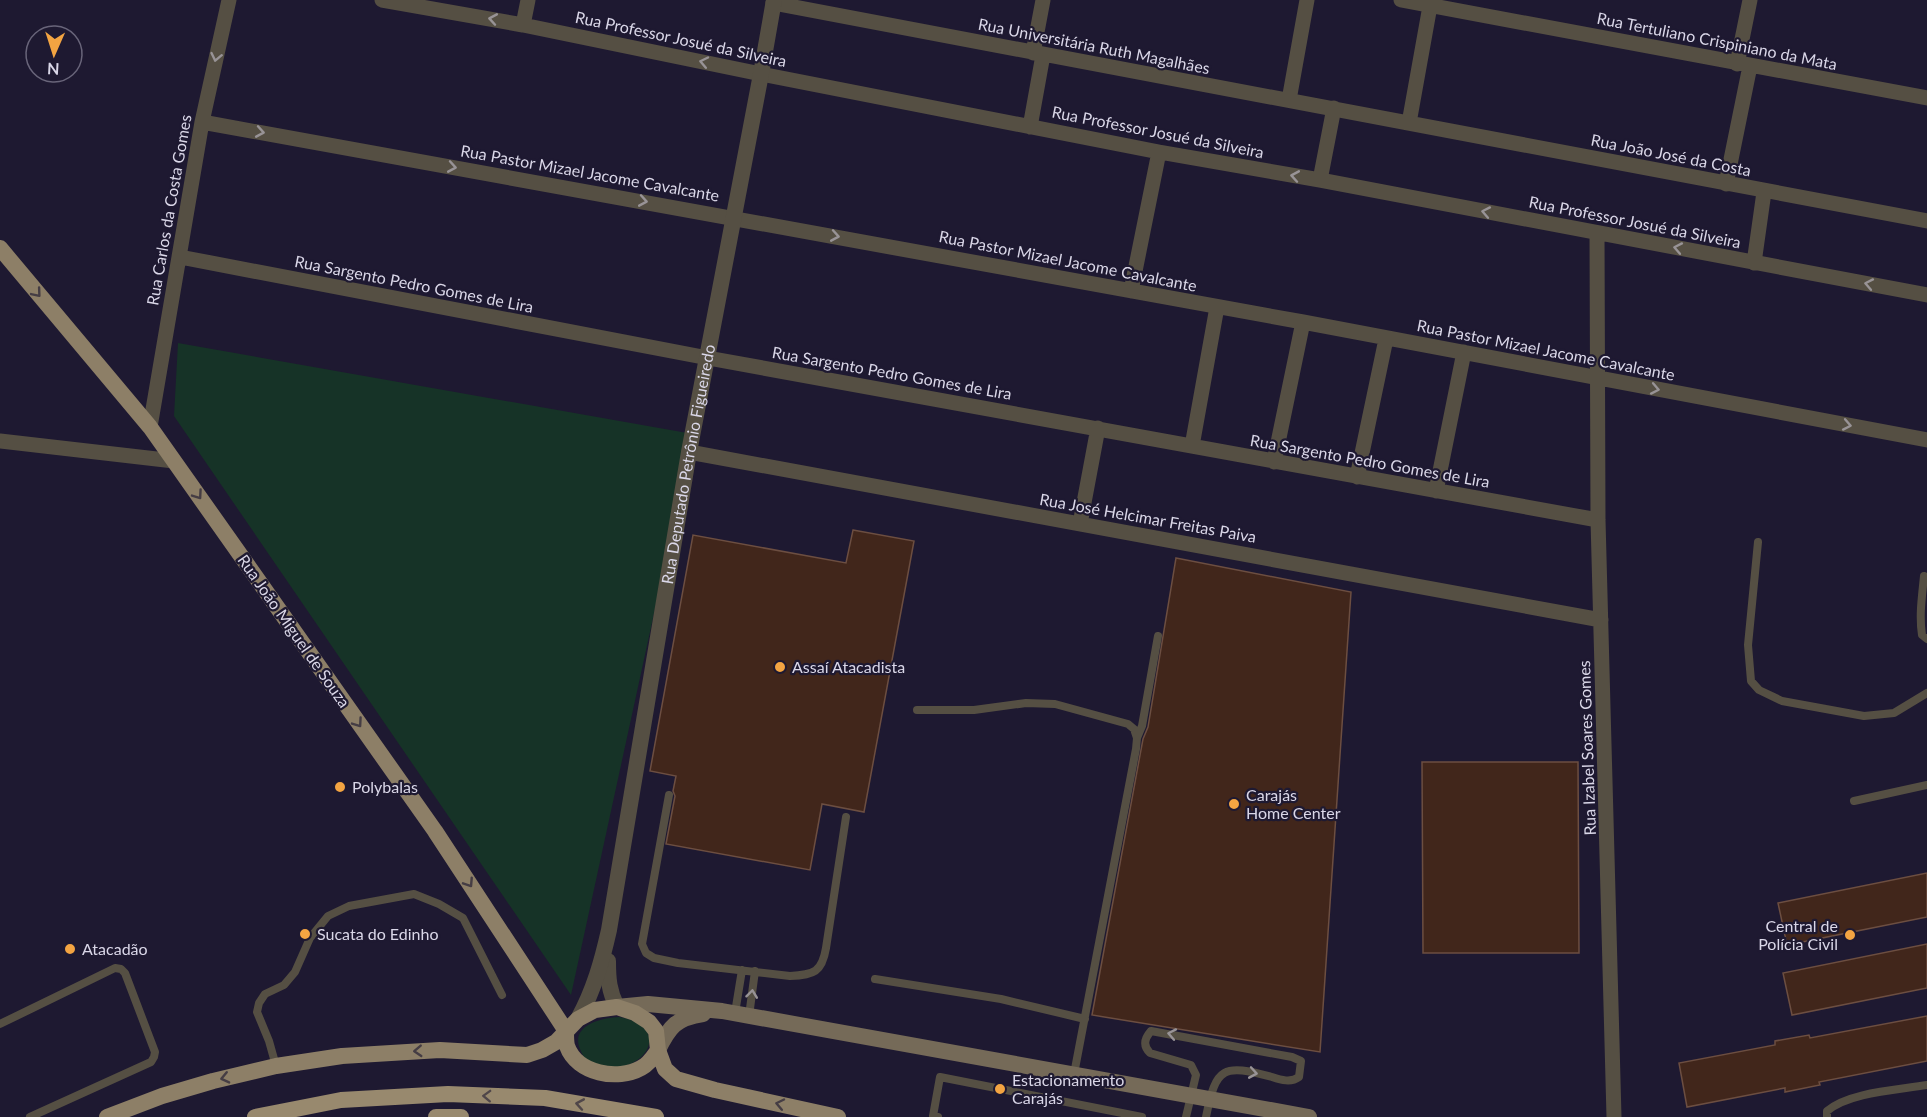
<svg xmlns="http://www.w3.org/2000/svg" width="1927" height="1117" font-family="Lato,sans-serif">
	<style>
		.green { fill: #163327 }
		.building { fill: #41261b; stroke: #6c4e41; stroke-width: 1.5 }
		.lines { fill: none; stroke-linecap: round; stroke-linejoin: round }
		.service { stroke: #554f43; stroke-width: 8 }
		.minor { stroke: #554f43; stroke-width: 15 }
		.tertiary { stroke: #554f43; stroke-width: 16 }
		.secondary { stroke: #756a58; stroke-width: 16 }
		.primary { stroke: #8d7f67; stroke-width: 16 }
		.trunk { stroke: #98896e; stroke-width: 16 }
		.oneway { stroke: #989396 }
		.oneway2 { stroke: #453d44 }
		.oneway3 { stroke: #4f4649 }
		.poi-dot { fill: #f3a442; stroke: #1e1931; stroke-width: 2 }
		.labels { text-anchor: middle; stroke-width: 4.5; stroke-linejoin: round; paint-order: stroke }
		.street-label { font-size: 16px; fill: #dad7e8; stroke: #1e1931 }
		.poi-label { font-size: 16px; fill: #dad7e8; stroke: #1e1931; text-anchor: start }
	</style>
	<rect width="100%" height="100%" fill="#1e1931"/>
	<path class="green" d="M178 343 693 434 571 995 174 416Z
		M619 1017C676 1026 644 1080 595 1065 587 1063 583 1057 580 1049 570 1025 602 1018 619 1017Z"/>
	<path class="building" d="M853 530 914 541 864 812 822 804 810 870 666 844 675 796 673 791 676 776 650 771 693 535 846 563Z
		M1176 558 1351 592 1320 1052 1092 1015 1143 739 1148 727Z
		M1422 762H1578L1579 953H1423Z
		M1927 873V917L1787 945 1778 903Z
		M1927 944V988L1792 1015 1783 973Z
		M1927 1016V1061L1819 1082 1820 1085 1785 1092V1088L1687 1107 1679 1063 1775 1045V1041L1809 1035 1810 1038Z"/>
	<g class="lines">
		<path class="service" d="M1758 542 1748 645 1751 681 1759 690 1782 701 1864 716 1894 713 1927 693
			M1924 576C1922 597 1919 615 1922 635L1927 639
			M917 710H974L1026 703 1055 704 1128 724 1134 729 1137 738 1136 749 1074 1074
			M1137 738 1142 726 1158 636
			M669 795 642 944 646 953 654 958 678 963 790 976C814 975 822 972 826 948L846 817
			M1854 801 1927 785
			M875 979 1001 999 1085 1019
			M735 1013 742 970
			M749 1016 755 971
			M0 1024 115 968 121 969 125 973 155 1052 154 1057 151 1062 30 1117
			M276 1066 269 1041 257 1012 259 1003 265 994 284 985 295 972 310 938 328 916 349 906 414 894 439 904 463 918 502 995
			M938 1117 933 1116 940 1077 1142 1117
			M1186 1117 1196 1075 1191 1065 1150 1053C1143 1046 1144 1039 1151 1031L1292 1057 1301 1061 1299 1077C1291 1083 1281 1080 1272 1077 1223 1064 1216 1066 1206 1117
			M1827 1117V1111C1849 1092 1898 1090 1927 1085"/>
		<path class="minor" d="M382 0 523 25 761 74 1159 152 1320 180 1927 295
			M1401 0 1927 98
			M773 3 1927 221
			M523 25 528 0
			M1033 53 1043 0
			M1737 64 1750 0
			M1289 100 1307 0
			M202 122 1303 322 1927 440
			M1409 123 1430 6
			M1030 127 1043 55
			M1320 180 1334 108
			M1726 184 1750 66
			M1597 233 1598 520 1614 1117
			M180 257 708 358 1598 520
			M1754 263 1764 192
			M1131 291 1159 152
			M150 427 202 122 229 0
			M0 441 174 461
			M1192 446 1217 307
			M689 452 1601 620
			M1274 462 1303 322
			M1357 477 1386 339
			M1436 491 1464 352
			M1080 524 1098 428"/>
		<g class="tertiary">
			<path d="M608 961C608 979 609 991 617 1007"/>
			<path id="s1" d="M578 1019C594 990 602 961 609 930L689 452 761 74 774 0"/>
		</g>
		<path class="secondary" d="M617 1007 648 1004 722 1011 1309 1117
			M658 1050C669 1027 676 1018 703 1014"/>
		<path class="primary" d="M0 248 150 427 174 461 435 831 566 1031C566 1035 566 1042 567 1046 577 1074 618 1081 641 1068 649 1064 653 1057 658 1050
			M107 1117 162 1096 213 1081 276 1066 342 1056 440 1050 527 1055 542 1050 556 1042 578 1019 595 1010 617 1007 635 1013 649 1022 656 1031 658 1050 665 1069 676 1079 715 1090 838 1117"/>
		<path class="trunk" d="M255 1117 341 1100 448 1094 545 1098 656 1117
			M436 1117H461"/>
	</g>
	<defs><path id="oneway-chevron" d="M-2-3.5L2.5 0L-2 3.5" fill="none" stroke-width="1.6" stroke-linecap="round" stroke-linejoin="round" transform="scale(1.5)"/></defs>
	<g class="oneway">
		<use href="#oneway-chevron" transform="translate(493 19) rotate(-170)"/>
		<use href="#oneway-chevron" transform="translate(216 57) rotate(102)"/>
		<use href="#oneway-chevron" transform="translate(704 62) rotate(-168)"/>
		<use href="#oneway-chevron" transform="translate(260 132) rotate(10)"/>
		<use href="#oneway-chevron" transform="translate(452 167) rotate(10)"/>
		<use href="#oneway-chevron" transform="translate(1295 176) rotate(-170)"/>
		<use href="#oneway-chevron" transform="translate(643 201) rotate(10)"/>
		<use href="#oneway-chevron" transform="translate(1486 212) rotate(-169)"/>
		<use href="#oneway-chevron" transform="translate(835 236) rotate(10)"/>
		<use href="#oneway-chevron" transform="translate(1678 248) rotate(-169)"/>
		<use href="#oneway-chevron" transform="translate(1869 284) rotate(-169)"/>
		<use href="#oneway-chevron" transform="translate(1655 389) rotate(11)"/>
		<use href="#oneway-chevron" transform="translate(1847 425) rotate(11)"/>
		<use href="#oneway-chevron" transform="translate(752 994) rotate(-83)"/>
		<use href="#oneway-chevron" transform="translate(1172 1034) rotate(-169)"/>
		<use href="#oneway-chevron" transform="translate(1253 1073) rotate(10)"/>
	</g>
	<g class="oneway2">
		<use href="#oneway-chevron" transform="translate(37 293) rotate(50)"/>
		<use href="#oneway-chevron" transform="translate(198 495) rotate(55)"/>
		<use href="#oneway-chevron" transform="translate(358 723) rotate(55)"/>
		<use href="#oneway-chevron" transform="translate(469 883) rotate(57)"/>
		<use href="#oneway-chevron" transform="translate(418 1051) rotate(177)"/>
		<use href="#oneway-chevron" transform="translate(225 1078) rotate(167)"/>
		<use href="#oneway-chevron" transform="translate(780 1104) rotate(-168)"/>
	</g>
	<g class="oneway3">
		<use href="#oneway-chevron" transform="translate(487 1096) rotate(-178)"/>
		<use href="#oneway-chevron" transform="translate(580 1104) rotate(-170)"/>
	</g>
	<g class="poi-dot">
		<circle cx="780" cy="667" r="6"/>
		<circle cx="340" cy="787" r="6"/>
		<circle cx="1234" cy="804" r="6"/>
		<circle cx="305" cy="934" r="6"/>
		<circle cx="1850" cy="935" r="6"/>
		<circle cx="70" cy="949" r="6"/>
		<circle cx="1000" cy="1089" r="6"/>
	</g>
	<g class="labels">
		<g class="street-label">
			<text transform="translate(681 39) rotate(12)" y="6">Rua Professor Josué da Silveira</text>
			<text transform="translate(1717 41) rotate(11)" y="6">Rua Tertuliano Crispiniano da Mata</text>
			<text transform="translate(1094 46) rotate(11)" y="6">Rua Universitária Ruth Magalhães</text>
			<text transform="translate(1158 132) rotate(11)" y="6">Rua Professor Josué da Silveira</text>
			<text transform="translate(1671 155) rotate(11)" y="6">Rua João José da Costa</text>
			<text transform="translate(590 173) rotate(10)" y="6">Rua Pastor Mizael Jacome Cavalcante</text>
			<text transform="translate(169 210) rotate(-80)" y="6">Rua Carlos da Costa Gomes</text>
			<text transform="translate(1635 222) rotate(11)" y="6">Rua Professor Josué da Silveira</text>
			<text transform="translate(1068 261) rotate(11)" y="6">Rua Pastor Mizael Jacome Cavalcante</text>
			<text transform="translate(414 284) rotate(11)" y="6">Rua Sargento Pedro Gomes de Lira</text>
			<text transform="translate(1546 350) rotate(11)" y="6">Rua Pastor Mizael Jacome Cavalcante</text>
			<text transform="translate(892 373) rotate(10)" y="6">Rua Sargento Pedro Gomes de Lira</text>
			<text transform="translate(1370 461) rotate(10)" y="6">Rua Sargento Pedro Gomes de Lira</text>
			<text dy="6" stroke="none"><textPath href="#s1" startOffset="567">Rua Deputado Petrônio Figueiredo</textPath></text>
			<text transform="translate(1148 518) rotate(10)" y="6">Rua José Helcimar Freitas Paiva</text>
			<text transform="translate(294 631) rotate(55)" y="6">Rua João Miguel de Souza</text>
			<text transform="translate(1587 748) rotate(-92)" y="6">Rua Izabel Soares Gomes</text>
		</g>
		<g class="poi-label">
			<text x="792" y="673">Assaí Atacadista</text>
			<text x="352" y="793">Polybalas</text>
			<text x="1246" y="801">Carajás<tspan x="1246" dy="18">Home Center</tspan></text>
			<text x="1838" y="932" text-anchor="end">Central de<tspan x="1838" dy="18">Polícia Civil</tspan></text>
			<text x="317" y="940">Sucata do Edinho</text>
			<text x="82" y="955">Atacadão</text>
			<text x="1012" y="1086">Estacionamento<tspan x="1012" dy="18">Carajás</tspan></text>
		</g>
	</g>
	<g transform="translate(54 54) rotate(183)"><circle r="28" fill="#1e1931" stroke="#69657a" stroke-width="1.5"/>
	<path d="M0-4.5L10 22L0 15L-10 22Z" fill="#f3a442"/>
	<text y="-9" font-size="16" font-weight="bold" text-anchor="middle" fill="#dad7e8">N</text>
	</g>
</svg>
